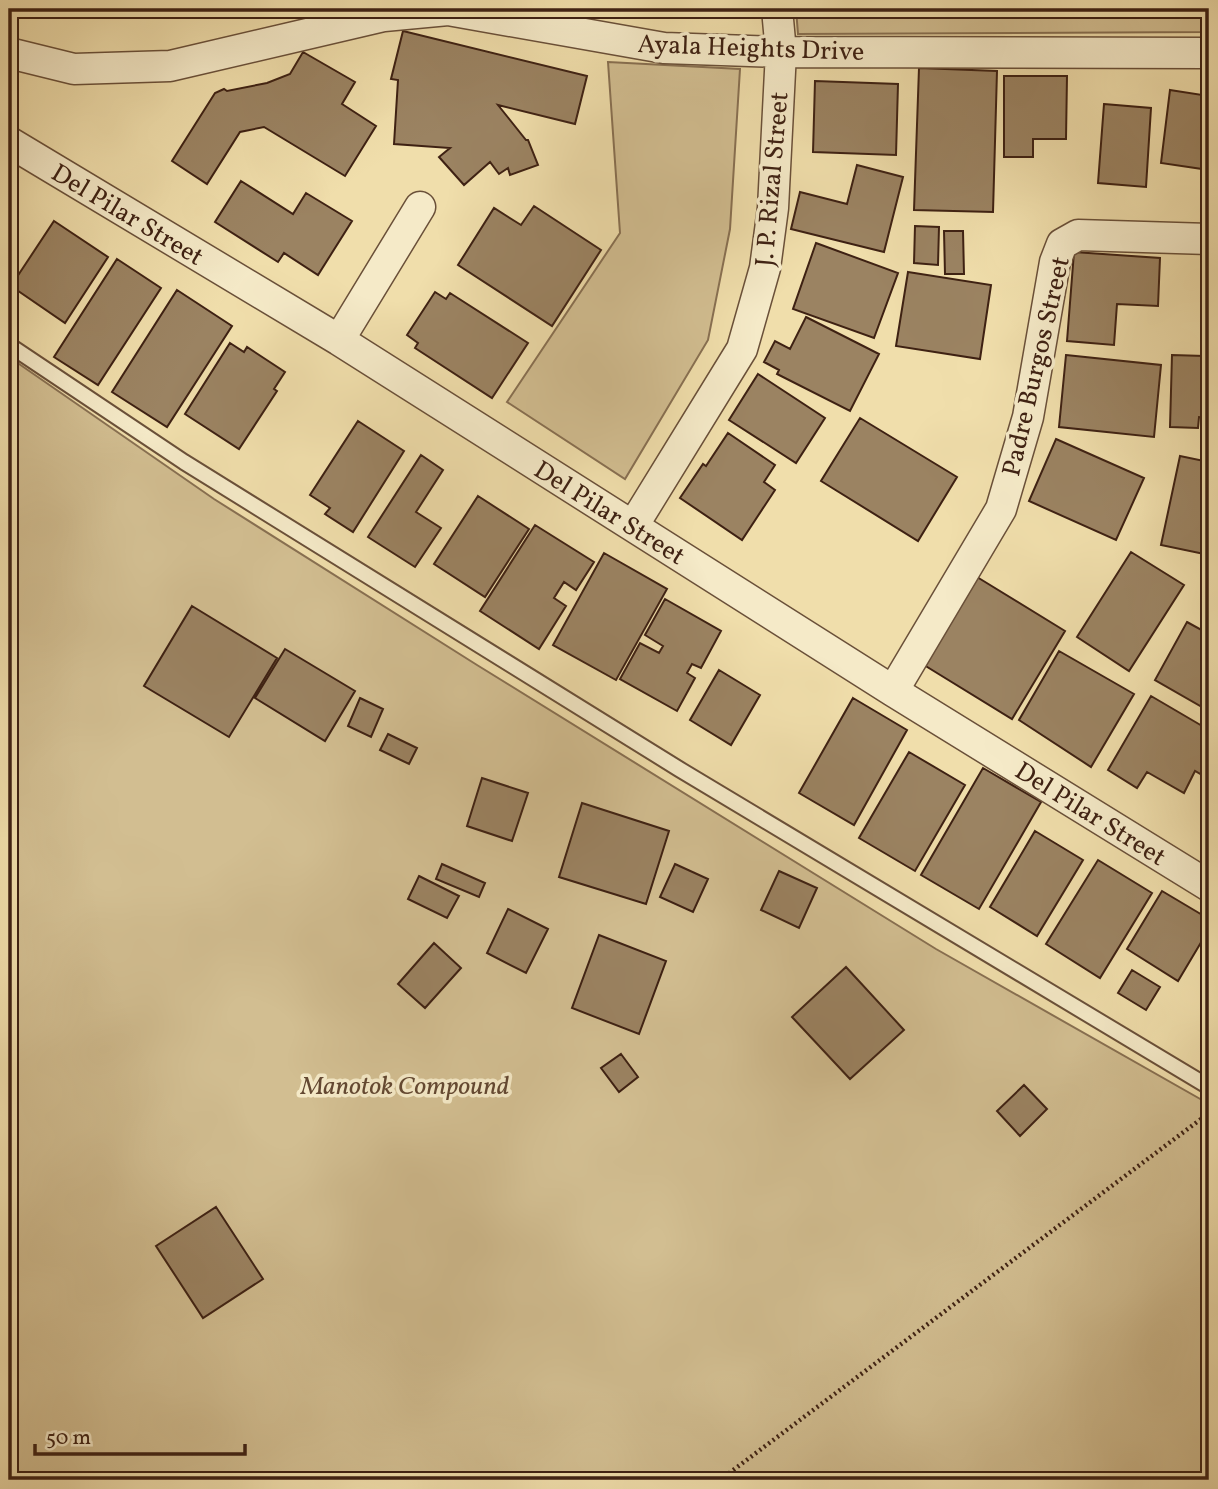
<svg xmlns="http://www.w3.org/2000/svg" width="1218" height="1489" font-family="Vollkorn,serif">
	<style>
		.green { fill: #d2be91; stroke: #887052; stroke-width: 2 }
		.building { fill: #9b8362; stroke: #3e2113; stroke-width: 2 }
		.lines { fill: none; stroke-linecap: round; stroke-linejoin: round }
		.lane-casing { stroke: #6a5039; stroke-width: 18 }
		.street-casing { stroke: #6a5039; stroke-width: 33 }
		.path { stroke: #3e2113; stroke-width: 4.5; stroke-dasharray: 2 3.5; stroke-linecap: butt }
		.lane { stroke: #f5eac8; stroke-width: 14 }
		.street { stroke: #f5eac8; stroke-width: 30 }
		.labels { text-anchor: middle; stroke-width: 7; stroke-linejoin: round; paint-order: stroke }
		.street-label { font-size: 26px; fill: #3e2113; stroke: #f5eac8 }
		.park-label { font-size: 26px; font-style: italic; fill: #634832; stroke: #f5eac8 }
	</style>
	<rect width="100%" height="100%" fill="#f0deab"/>
	<filter id="stains"><feTurbulence type="fractalNoise" baseFrequency=".00286" numOctaves="4"/><feColorMatrix values="0 0 0 0 .2 0 0 0 0 .09 0 0 0 0 .02 0 0 0 .5 -.17"/></filter>
	<radialGradient id="worn" r=".72"><stop offset=".6" stop-color="#630" stop-opacity="0"/><stop offset="1" stop-color="#630" stop-opacity=".3"/></radialGradient>
	<path class="green" d="M796 9H1209V32L798 34Z
		M608 62 740 69 730 229 708 340 625 479 507 402 620 233Z
		M9 357 214 499 477 665 936 949 1209 1104V1475L1202 1480H9Z"/>
	<path class="building" d="M403 31 587 76 575 124 498 105 526 140H528L538 165 510 175 508 168 499 174 490 162 464 185 439 157 450 148 394 144 398 80 391 79Z
		M303 52 355 82 342 104 376 126 345 176 264 127 240 132 207 184 172 161 215 93 224 89 227 91 267 83 290 74Z
		M919 68 997 71 993 212 914 210Z
		M1004 76H1067L1066 139H1033V157H1004Z
		M815 81 898 84 896 155 813 152Z
		M1170 90 1209 96V170L1161 163Z
		M1104 104 1151 108 1146 187 1098 183Z
		M857 165 903 177 884 252 791 229 800 192 847 204Z
		M241 181 293 214 306 193 352 221 318 275 284 253 278 262 215 222Z
		M534 206 601 250 552 326 458 265 494 208 521 225Z
		M54 221 108 257 65 323 11 286Z
		M915 226 939 227 938 265 914 263Z
		M944 231H963L964 274H945Z
		M816 243 898 273 874 338 793 309Z
		M1074 252 1160 258 1158 306 1117 304 1114 345 1067 341Z
		M117 259 161 288 98 385 54 357Z
		M908 272 991 285 980 359 896 346Z
		M177 290 232 326 167 427 112 392Z
		M435 292 446 299 450 293 528 343 492 398 415 348 418 343 407 335Z
		M806 317 879 354 850 411 777 374 779 370 764 362 775 341 790 349Z
		M230 343 244 352 247 347 285 372 274 389 277 391 239 449 185 414Z
		M1066 355 1161 365 1154 437 1059 427Z
		M1172 355 1204 356V363H1209V418L1199 417 1198 428 1170 427Z
		M758 374 825 418 796 463 729 420Z
		M860 418 957 477 918 541 821 481Z
		M358 421 404 451 353 532 325 514 330 508 310 495Z
		M728 433 775 465 764 482 775 490 742 540 680 498 703 464 706 466Z
		M1056 439 1144 478 1116 540 1029 501Z
		M421 455 443 470 416 512 441 528 415 567 368 537Z
		M1180 456 1209 462V555L1161 545Z
		M478 496 529 529 485 597 434 564Z
		M535 525 594 562 576 590 564 582 554 598 566 606 539 649 480 611Z
		M1131 552 1184 585 1129 671 1077 637Z
		M604 553 667 589 616 680 553 645Z
		M977 577 1065 631 1012 719 924 665Z
		M665 599 721 631 701 668 692 664 687 673 695 678 677 711 620 679 640 643 659 653 663 646 645 635Z
		M192 606 277 658 229 737 144 686Z
		M1187 622 1209 634V711L1155 680Z
		M285 649 355 691 325 741 255 698Z
		M1059 651 1134 694 1091 767 1019 720Z
		M719 670 760 695 731 745 690 720Z
		M1151 696 1209 730V779L1195 771 1184 793 1147 772 1137 788 1108 770Z
		M360 698 383 709 371 737 348 726Z
		M853 698 907 730 854 825 799 793Z
		M388 734 417 748 409 764 380 750Z
		M909 752 965 785 915 871 859 838Z
		M983 768 1041 802 979 909 921 875Z
		M482 778 528 793 512 841 467 826Z
		M582 803 669 831 646 904 559 877Z
		M1035 831 1083 860 1037 936 990 907Z
		M1098 860 1152 893 1100 978 1046 944Z
		M442 864 485 883 479 897 436 879Z
		M675 864 708 879 693 912 660 897Z
		M779 871 817 888 799 928 761 910Z
		M419 876 459 896 447 918 408 899Z
		M1162 891 1209 919V929L1178 981 1127 949Z
		M508 909 548 929 526 973 487 953Z
		M599 935 666 961 639 1034 572 1008Z
		M434 943 461 968 425 1008 398 984Z
		M846 967 904 1030 850 1079 792 1017Z
		M1132 970 1160 987 1146 1010 1118 993Z
		M621 1054 638 1077 619 1092 601 1068Z
		M1024 1085 1047 1109 1020 1136 997 1111Z
		M216 1207 263 1279 203 1318 156 1246Z"/>
	<g class="lines">
		<defs>
			<path id="lane" d="M9 345 184 462 679 769 1209 1087"/>
			<path id="street" d="M9 53 74 69 170 66 384 16 448 10 664 48 781 52 1209 53
				M9 142 339 340 893 691 1209 886
				M339 340 420 207
				M633 526 742 349 765 268 773 208 781 52 777 9
				M893 691 1001 509 1028 417 1055 262 1062 244 1078 235 1209 239"/>
		</defs>
		<use href="#lane" class="lane-casing"/>
		<use href="#street" class="street-casing"/>
		<path class="path" d="M720 1480 1209 1113"/>
		<use href="#lane" class="lane"/>
		<use href="#street" class="street"/>
	</g>
	<g class="labels">
		<g class="street-label">
			<text transform="translate(751 47) rotate(2)" y="9">Ayala Heights Drive</text>
			<text transform="translate(771 179) rotate(-85)" y="9">J. P. Rizal Street</text>
			<text transform="translate(128 214) rotate(31)" y="9">Del Pilar Street</text>
			<text transform="translate(1035 366) rotate(-77)" y="9">Padre Burgos Street</text>
			<text transform="translate(610 512) rotate(32)" y="9">Del Pilar Street</text>
			<text transform="translate(1091 813) rotate(32)" y="9">Del Pilar Street</text>
		</g>
		<g class="park-label">
			<text x="405" y="1094">Manotok Compound</text>
		</g>
	</g>
	<rect width="1218" height="1489" fill="none" stroke="#f0deab" stroke-width="35"/>
	<rect x="10" y="10" width="1197" height="1468" fill="none" stroke="#3e2113" stroke-width="3.5"/>
	<rect x="18" y="18" width="1183" height="1454" fill="none" stroke="#3e2113" stroke-width="2"/>
	<path d="M35 1444v10h210v-10" fill="none" stroke="#3e2113" stroke-width="3.5"/>
	<text x="46" y="1444" font-size="21" fill="#3e2113" stroke="#f5eac8" stroke-width="5" paint-order="stroke">50 m</text>
	<rect width="100%" height="100%" filter="url(#stains)"/>
	<rect width="100%" height="100%" fill="url(#worn)"/>
</svg>
